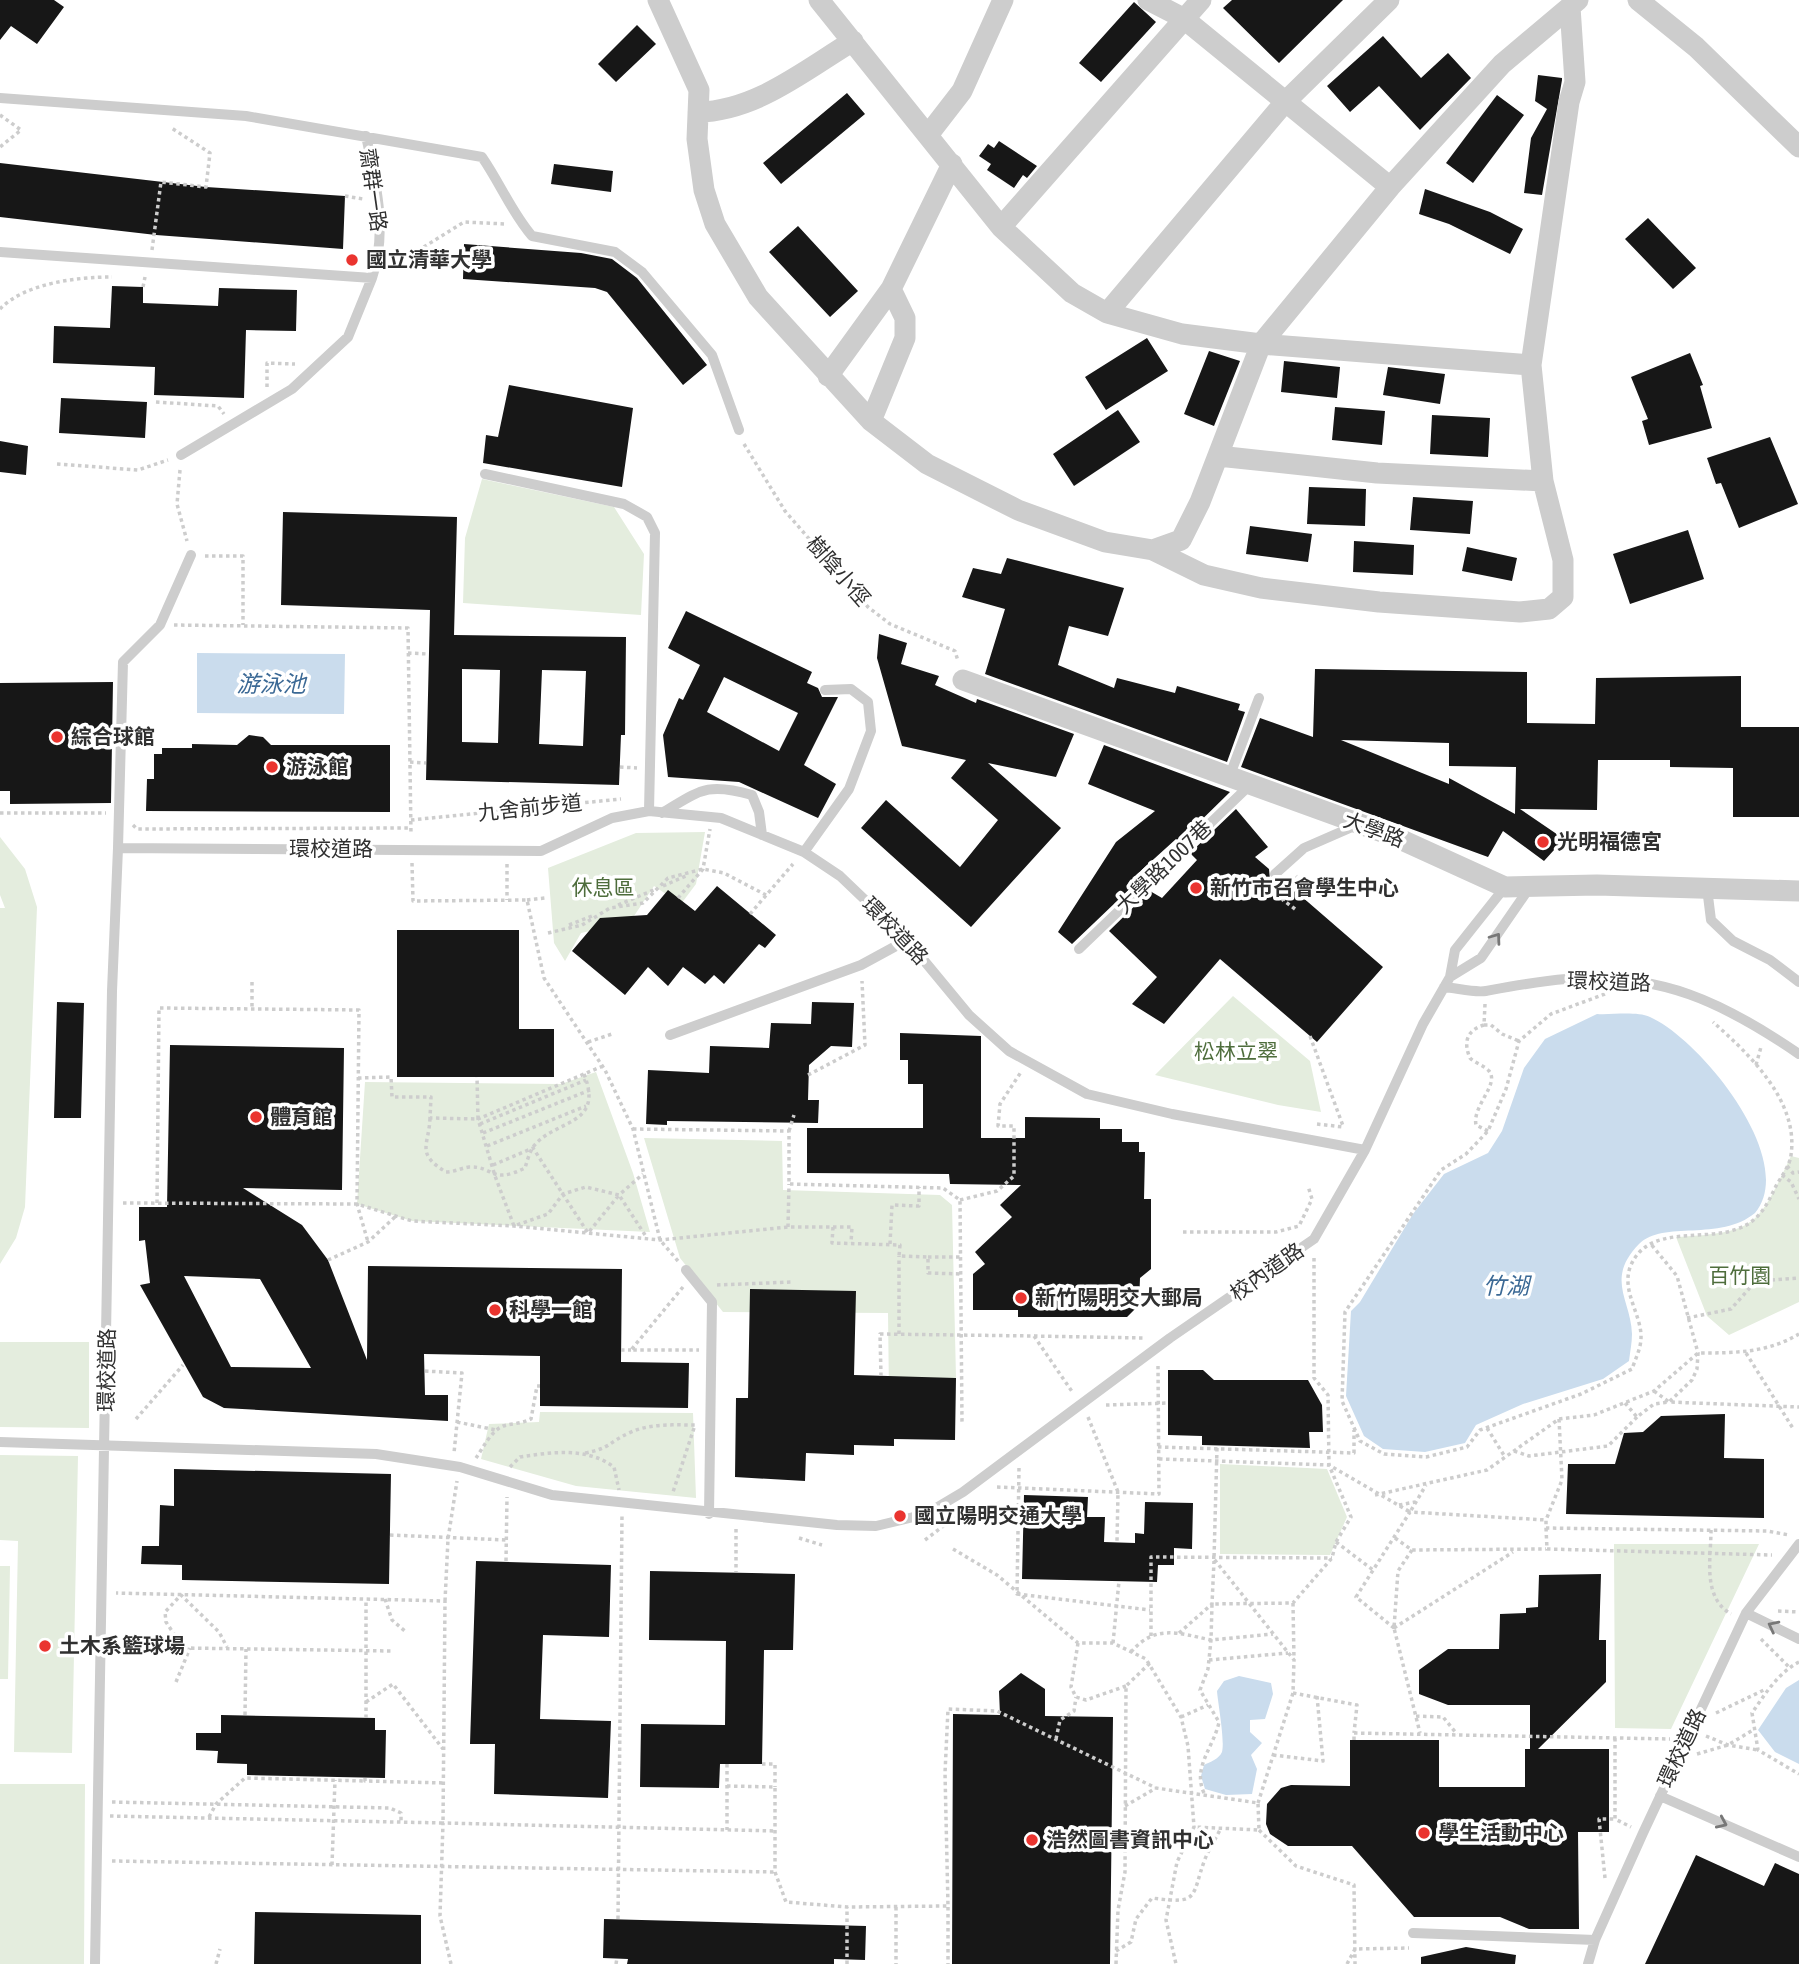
<svg xmlns="http://www.w3.org/2000/svg" width="1799" height="1964" font-family="'Asap Condensed','Noto Sans TC',sans-serif">
	<style>
		.green { fill: #e4edde }
		.water { fill: #cadced }
		.building { fill: #171717; fill-rule: evenodd }
		.lines { fill: none; stroke-linecap: round; stroke-linejoin: round }
		.path { stroke: #cdcdcd; stroke-width: 3.5; stroke-dasharray: 3.5 3.5; stroke-linecap: butt }
		.service { stroke: #cdcdcd; stroke-width: 10 }
		.minor { stroke: #cdcdcd; stroke-width: 21 }
		.oneway { stroke: #777 }
		.poi-dot { fill: #ea342f; stroke: #fff; stroke-width: 2.5 }
		.labels { text-anchor: middle; stroke-width: 7; stroke-linejoin: round; paint-order: stroke }
		.street-label { font-size: 21px; fill: #303030; stroke: #fff }
		.poi-label { font-size: 21px; font-weight: bold; fill: #303030; stroke: #fff; text-anchor: start }
		.park-label { font-size: 21px; fill: #4e6d3c; stroke: #fff }
		.water-label { font-size: 23px; font-style: italic; fill: #3b6995; stroke: #fff }
	</style>
	<rect width="100%" height="100%" fill="#fff"/>
	<path class="green" d="M482 479 614 507 644 554 641 615 463 603 465 538Z
		M705 832 696 884 681 904 654 886 630 922 581 933 565 961 554 943 548 868 636 833Z
		M0 837 25 869 37 907 25 1207 16 1238 0 1264V908H5L0 895Z
		M1233 996 1310 1061 1321 1112 1278 1105 1155 1075Z
		M596 1072 633 1173 650 1232 412 1221 357 1204 365 1082 561 1084Z
		M644 1138 782 1141 783 1190 940 1195 952 1205 956 1378 952 1398 889 1396 888 1313 723 1312 680 1258Z
		M1791 1156 1799 1158V1302L1729 1335 1707 1316 1676 1237C1757 1232 1757 1227 1791 1156Z
		M0 1342H89V1428L0 1427Z
		M540 1412 693 1413 696 1498 576 1486 481 1459 489 1424 539 1422Z
		M0 1455 78 1456 72 1753 14 1752 18 1541 0 1540Z
		M1220 1464 1327 1469 1347 1517 1330 1555 1220 1554Z
		M1614 1544H1759L1671 1729 1615 1728Z
		M0 1566H10L8 1679H0Z
		M0 1784H85L84 1964H0Z"/>
	<path class="water" d="M197 653 345 654 344 714 197 713Z
		M1597 1014C1612 1015 1636 1011 1650 1017 1700 1039 1799 1160 1755 1213 1720 1242 1663 1220 1639 1244 1605 1279 1631 1300 1632 1334 1632 1343 1630 1352 1629 1361L1603 1379 1523 1404 1476 1425 1465 1443 1425 1452 1383 1449 1364 1436 1346 1396 1351 1311 1360 1302 1413 1214 1444 1174 1488 1153 1502 1131 1524 1068 1545 1039Z
		M1239 1676 1271 1683 1273 1694 1265 1719 1250 1720V1732L1262 1743 1251 1755 1257 1769 1252 1794 1226 1795 1205 1789 1201 1776 1204 1765C1210 1762 1219 1759 1222 1752 1225 1740 1218 1704 1217 1691L1224 1681Z
		M1799 1680V1764L1775 1752 1758 1730 1786 1688Z"/>
	<path class="building" d="M0 0H54L64 7 37 44 11 26 0 40Z
		M1232 0H1343L1279 63 1223 8Z
		M1134 2 1156 22 1101 82 1079 63Z
		M637 25 656 44 616 82 598 64Z
		M1383 36 1421 78 1448 53 1471 78 1420 130 1379 86 1350 112 1327 86Z
		M1538 75 1562 78V80L1542 195 1524 193 1531 138 1547 109 1535 101Z
		M847 93 865 114 781 184 763 163Z
		M1497 95 1524 115 1473 183 1446 163Z
		M999 141 1037 166 1027 178 1023 175 1014 188 987 170 991 164 979 156 988 144 994 148Z
		M0 163 206 187 345 196 343 249 156 235 0 217Z
		M554 164 613 171 611 192 551 184Z
		M1425 189 1490 212 1523 229 1510 254 1449 224 1419 214Z
		M1648 218 1696 268 1673 289 1625 239Z
		M798 226 858 291 830 317 769 252Z
		M464 244 581 253 612 259 637 278 707 365 683 385 607 292 595 288 463 279Z
		M112 286 143 287V303L218 306 219 288 297 290 296 331 246 330 244 398 154 395 155 367 53 363 54 326 110 328Z
		M1147 338 1168 371 1106 410 1085 377Z
		M1209 351 1240 361 1214 426 1184 414Z
		M1690 353 1703 385 1700 386 1712 428 1649 445 1642 421 1648 419 1631 377Z
		M1284 361 1340 367 1337 398 1281 392Z
		M1388 367 1445 374 1440 404 1383 395Z
		M509 385 633 408 622 487 483 463 486 435 498 437Z
		M61 398 147 402 145 438 59 433Z
		M1335 407 1385 411 1382 445 1332 440Z
		M1118 410 1140 442 1074 486 1053 454Z
		M1432 415 1490 418 1488 457 1430 454Z
		M1770 437 1798 504 1739 528 1721 483 1716 484 1707 458Z
		M0 441 28 446 26 475 0 472Z
		M1309 487 1366 489 1365 526 1307 524Z
		M1413 497 1473 501 1470 534 1410 530Z
		M283 512 457 517 454 635 626 637 625 735H621L619 785 426 780 430 610 281 605ZM462 669 500 670 498 743 462 742ZM542 670 586 671 583 746 539 744Z
		M1250 526 1312 534 1308 562 1246 554Z
		M1688 530 1704 579 1630 604 1613 554Z
		M1354 541 1414 545 1413 575 1353 572Z
		M1467 547 1517 558 1512 581 1462 571Z
		M1007 558 1124 588 1108 636 1069 626 1058 665 1114 688 1117 678 1175 693 1177 686 1240 704 1238 710 1245 712 1227 762 985 674 1005 609 962 597 973 568 1001 574Z
		M686 611 812 672 807 683 818 688 822 697H838L804 765 836 784 818 818 739 782 668 777 663 735 679 698 683 700 700 665 668 648ZM724 677 798 713 779 751 707 712Z
		M879 634 907 643 901 664 939 676 935 685 976 703 977 699 1074 734 1056 777 988 763 1061 828 971 927 861 828 886 800 960 867 998 820 951 778 966 760 902 746 877 658Z
		M1315 669 1527 672V723L1595 724 1596 678 1741 676V727H1799V817H1733V768L1670 767V760H1598L1597 810 1520 809 1564 839 1544 861 1503 831 1488 857 1241 767 1260 718 1313 737ZM1341 740 1449 743V766L1516 767 1515 814 1449 778V784Z
		M113 682 111 803 10 804V791H0V683Z
		M249 735 263 737 271 745H390V812L146 811 147 779H154V754H162V748H192V744L237 745Z
		M1104 745 1230 792 1179 842 1176 839 1134 877 1138 881 1072 944 1058 932 1116 842 1155 811 1088 784Z
		M1236 809 1268 847 1255 857 1269 869 1270 880 1276 882 1282 878 1287 881 1286 883 1383 967 1317 1042 1220 959 1164 1024 1132 1004 1157 977 1109 931 1150 891 1162 898 1197 860 1190 853Z
		M717 886 776 935 765 948 759 944 724 984 714 975 705 984 683 967 668 986 648 967 625 995 572 951 600 918 647 915 668 890 695 911Z
		M397 930H519V1029H554V1077H397Z
		M57 1002 84 1003 81 1118H54Z
		M812 1002 854 1003 852 1047 831 1046 809 1065 808 1100H819L818 1123 667 1121V1125L646 1124 648 1070 709 1073 710 1046 769 1048 771 1023 811 1024Z
		M900 1033 981 1036V1138H1025V1117L1100 1118V1129H1122V1142H1139V1152H1145L1144 1199H1151V1269L1140 1278 1139 1305 1127 1317H1018V1310H973V1274L985 1264 975 1252 1012 1217 1000 1205 1021 1185 950 1184 949 1174 807 1173V1128H923V1084H908V1060H900Z
		M170 1045 344 1048 342 1190 243 1188 302 1225 328 1260 367 1360 368 1266 622 1269 621 1362 689 1363 688 1408 540 1406V1356L424 1354 425 1395H448V1421L224 1408 203 1397 140 1285 150 1283 145 1240 139 1241V1207H167ZM184 1276 260 1279 311 1368 231 1367Z
		M750 1289 856 1291 854 1375 956 1378 955 1440 894 1439V1446L854 1445V1455L806 1453 805 1481 735 1477 736 1398H748Z
		M1168 1370H1203L1214 1380H1308L1322 1405 1323 1432H1309L1310 1448 1202 1445V1436L1168 1435Z
		M1725 1414 1724 1458 1764 1459V1518L1566 1514 1568 1464H1615L1624 1433 1643 1432 1661 1416Z
		M174 1469 391 1474 389 1584 182 1580V1565L141 1564 142 1546H159L160 1505 174 1506Z
		M1024 1495 1088 1497 1087 1517H1105L1104 1542 1135 1543V1533L1144 1534 1145 1502 1193 1503 1192 1549 1174 1548V1565H1158L1157 1582 1022 1579Z
		M476 1561 611 1565 609 1637 543 1635 540 1719 611 1721 608 1798 494 1794 495 1744H470Z
		M650 1571 795 1574 793 1650H764L762 1764H720L719 1788 640 1787 641 1724 725 1725 726 1641 649 1640Z
		M1601 1574 1599 1640H1606V1682L1538 1749H1609V1832H1578L1579 1929H1529L1500 1917H1414L1352 1846H1288L1270 1834 1266 1824 1267 1804 1281 1788 1291 1785 1350 1786V1740H1439V1787H1525V1749H1530V1705H1448L1419 1694V1670L1448 1649H1499L1500 1614 1526 1613V1608L1538 1607 1539 1575Z
		M1021 1673 1045 1689V1716L1113 1717 1110 1964H952L953 1714 1000 1715 999 1691Z
		M221 1715 375 1718V1730H386L385 1778 247 1775V1764L217 1763 218 1751 196 1750V1733H221Z
		M1696 1855 1764 1886 1775 1863 1799 1874V1964H1645Z
		M255 1912 421 1915V1964H254Z
		M604 1919 866 1926 865 1960 834 1959V1964H627L628 1959 603 1958Z
		M1466 1947 1516 1955 1515 1964H1421V1957Z"/>
	<g class="lines">
		<path class="path" d="M0 115 21 130 0 147
			M345 196 363 199
			M152 250 161 182 206 187 210 153 170 127
			M391 254 411 255 464 222 506 224
			M143 287 145 277
			M0 309C25 283 77 277 112 277
			M267 387V363L295 364
			M156 402 218 406 224 414
			M744 444 785 511 868 607 890 624 955 651 958 661
			M57 464 138 470 168 460
			M180 470 177 504 187 541
			M205 556H243V625
			M174 625 408 628 411 835
			M408 653 428 654
			M410 762 426 763
			M620 767 637 768
			M0 813H106
			M411 820 621 799
			M133 825 137 829 410 828
			M412 863 413 901 527 900 544 978 605 1070 633 1129 660 1240 678 1261
			M507 864V900
			M663 886 688 875
			M678 898 703 869 710 829
			M527 900 545 898
			M618 905 656 889
			M1295 909 1283 900 1302 882 1296 876
			M750 914 793 864
			M569 925 595 915
			M548 933 582 925 610 908 643 903 668 878 703 869 724 873 766 895
			M252 982V1008
			M1605 994 1551 1014 1519 1041 1506 1089 1488 1131 1466 1154 1441 1170 1345 1312 1342 1401 1360 1441 1384 1454 1426 1457 1467 1447 1480 1430 1581 1394 1632 1369C1635 1360 1641 1348 1641 1338 1642 1315 1620 1290 1631 1265 1649 1224 1703 1242 1737 1229 1758 1222 1766 1207 1775 1188 1780 1178 1790 1166 1791 1155 1799 1101 1749 1054 1713 1022
			M1485 1004 1484 1025C1467 1030 1463 1042 1470 1058 1475 1063 1485 1066 1489 1071 1500 1084 1472 1106 1476 1125L1488 1131
			M1484 1025H1491L1502 1034 1519 1041
			M1310 1036 1343 1126
			M588 1042 612 1034
			M1756 1065 1761 1047
			M603 1066 478 1119 495 1176 514 1226 548 1214 563 1194 586 1187 619 1195 643 1174
			M808 1075 865 1045 862 981
			M358 1078 391 1077 392 1097H431L430 1118 478 1119 477 1077
			M430 1118C429 1146 415 1153 446 1172 454 1172 461 1168 469 1167 495 1166 490 1185 525 1168 527 1162 529 1153 533 1147 554 1119 605 1127 584 1074
			M480 1124 586 1080
			M1317 1124 1343 1127
			M633 1129 789 1131V1184L943 1188 960 1200 962 1422
			M789 1131 794 1115
			M483 1133 590 1090
			M487 1146 586 1106
			M493 1165 533 1148 588 1233 619 1195 647 1238
			M1787 1166 1793 1173 1799 1172
			M1782 1175 1791 1182 1799 1199
			M960 1200 997 1191 1014 1176V1126H998L1000 1104 1021 1072
			M123 1203 357 1204 412 1221 514 1226 660 1240 788 1227H852L851 1243
			M157 1203 159 1008 359 1010 357 1204 368 1242
			M788 1227 789 1184
			M833 1227 832 1243 900 1245 899 1256 928 1257V1273L962 1274
			M1183 1232H1276L1299 1226 1312 1199 1308 1186
			M890 1244 892 1205 919 1206V1187
			M928 1257H961
			M328 1260 368 1242 396 1216
			M717 1285 792 1282
			M683 1287 631 1350H699
			M1687 1318 1731 1309 1756 1281 1799 1278
			M899 1334V1256
			M1034 1336 1144 1338
			M621 1350H631
			M1746 1353 1794 1430
			M425 1371 462 1373 454 1453
			M881 1376 880 1334 1034 1336 1073 1393
			M1654 1391 1669 1402 1799 1407
			M1625 1403 1637 1417 1654 1404 1669 1402 1692 1380 1697 1369 1698 1353 1677 1276 1650 1243
			M1106 1405 1168 1403
			M1088 1417 1118 1492 1117 1542
			M136 1419 183 1365
			M1559 1419 1562 1480 1546 1520V1528L1767 1531 1789 1535
			M457 1422 496 1430
			M1487 1428 1505 1457
			M1158 1447 1354 1453V1430
			M1217 1448 1214 1559 1294 1660 1293 1693 1258 1803
			M1514 1451 1529 1456 1608 1446 1637 1417
			M585 1453C611 1448 609 1442 629 1433 650 1423 673 1425 695 1425L673 1492
			M476 1458C483 1448 491 1431 503 1426 513 1423 521 1424 531 1419L537 1386H540
			M1159 1459 1329 1465 1410 1512 1426 1485
			M510 1467 520 1457C552 1452 587 1447 614 1467L619 1490
			M1019 1468 1017 1594 1150 1610
			M997 1487 1159 1494 1158 1366
			M1375 1495 1487 1470 1559 1419 1594 1415 1654 1391 1698 1353C1735 1353 1767 1353 1799 1334
			M1399 1505 1415 1502
			M1546 1528 1547 1549 1772 1555
			M736 1529V1572
			M1711 1530C1711 1559 1702 1597 1731 1614
			M390 1535 506 1540
			M799 1538 822 1545
			M1395 1538 1412 1550 1546 1549
			M925 1540 959 1514
			M1336 1542 1373 1570
			M953 1549 997 1575 1078 1643H1113L1146 1659 1181 1717 1188 1746 1194 1827 1177 1862 1166 1920 1176 1964
			M1412 1550 1398 1571 1394 1628 1420 1733
			M506 1561 507 1497
			M385 1599 392 1620 406 1632
			M445 1601 448 1539 457 1481
			M1293 1603 1294 1660
			M1778 1611 1799 1612
			M1394 1628 1356 1597 1410 1512 1546 1520
			M1394 1628 1513 1552
			M1179 1633 1212 1604 1214 1561
			M1151 1636V1557L1332 1558
			M1761 1639 1789 1667
			M1078 1643 1071 1687 1076 1697 1086 1700 1126 1686
			M1113 1643 1119 1581
			M114 1647 392 1651
			M166 1648 174 1634 166 1622 165 1612 181 1595 219 1632 227 1647
			M1131 1652C1155 1624 1178 1633 1211 1640L1212 1604 1293 1603 1332 1558 1336 1542 1351 1517 1329 1465 1328 1395 1314 1378V1258
			M1209 1660 1288 1653
			M1799 1662C1778 1673 1765 1694 1752 1713L1758 1750 1799 1774
			M176 1682 190 1648
			M1293 1693 1357 1705 1354 1733
			M366 1702 393 1684 443 1749
			M1716 1713 1766 1689
			M245 1715 246 1649
			M1416 1716 1443 1717 1457 1734
			M1181 1717 1208 1705
			M366 1718V1599
			M1706 1736 1728 1745 1758 1750
			M1615 1738V1819L1631 1827
			M1056 1739 1060 1720 1074 1711 1076 1697
			M1354 1740V1733L1670 1739
			M1697 1754 1728 1745 1753 1730
			M1273 1755 1323 1761 1317 1696
			M727 1764V1830
			M762 1764H775V1787
			M365 1778V1781L444 1783
			M727 1786 775 1787V1872L786 1902 847 1907 948 1906 945 1773 948 1709 997 1711 1156 1788 1258 1803 1259 1830 1194 1827
			M1204 1793C1192 1767 1214 1747 1219 1722L1200 1690 1208 1669 1211 1640 1273 1634
			M112 1802 390 1808 401 1813V1822
			M1125 1806 1156 1788
			M110 1816 443 1823 445 1601 116 1593
			M209 1817 216 1804 245 1778 365 1781
			M1259 1830 1296 1866 1354 1885 1355 1964
			M112 1861 775 1872
			M332 1865 335 1780
			M1605 1878 1599 1819H1615
			M896 1907V1964
			M948 1907V1964
			M618 1919 622 1516
			M1116 1951 1131 1942 1136 1919 1152 1898C1201 1905 1191 1896 1205 1859 1209 1849 1216 1838 1221 1828
			M216 1964 220 1949
			M451 1964 440 1916 443 1823 775 1831
			M616 1964 617 1958
			M847 1964V1907
			M1116 1964 1118 1910 1125 1872 1126 1686 1150 1663
			M1347 1964 1355 1949 1409 1948"/>
		<path class="service" d="M0 98 246 116 482 157C500 183 512 213 532 236L615 252 642 272 712 355 739 430
			M0 252 372 278C388 232 376 183 366 136
			M181 455 292 389 348 337 372 278
			M485 474 624 504 647 517 655 533 649 811
			M1230 775 1259 698
			M662 813C701 790 707 782 752 795L759 812 762 835
			M118 848 123 662 160 625 191 555
			M804 852 849 789 871 731 868 702 851 689 825 690
			M1275 874 1304 848 1359 824
			M1707 888 1711 920 1733 941 1770 960 1799 982
			M1079 949 1249 786
			M1450 977 1481 958 1530 887
			M1444 987C1457 988 1474 993 1486 991 1513 986 1539 981 1566 979 1660 972 1723 1002 1799 1054
			M670 1035 861 965 907 940
			M686 1270 712 1302 709 1514
			M0 1442 376 1454 460 1467 552 1495 837 1525 876 1526 926 1514 963 1492 1170 1338 1314 1239 1365 1150 1423 1024 1450 977 1455 950 1505 887
			M1746 1613 1799 1639
			M1660 1796 1799 1857
			M1413 1933 1595 1940
			M95 1964 112 991 118 848 541 851 612 818 649 811 721 818 804 852 840 876 907 940 969 1015 1009 1051 1087 1094 1172 1114 1365 1150
			M1588 1964 1595 1940 1643 1833 1746 1613 1799 1544"/>
		<path class="minor" d="M658 0 699 90 697 139 704 190 715 224 758 297 871 421 927 464 1018 510 1105 542 1153 550 1181 540 1200 502 1261 344 1531 365
			M819 0 1001 227 1072 293 1107 313 1182 334 1261 344 1390 187 1502 64 1578 0
			M1148 0 1183 18 1390 187
			M1638 0 1696 47 1799 147
			M698 112C756 111 805 70 853 41
			M928 135 962 91 1003 0
			M1001 227 1201 0
			M1107 313 1285 102 1389 0
			M828 376 891 289 952 164
			M871 421 905 338V318L891 289
			M1218 456 1377 473 1543 481
			M1153 550 1204 575 1261 588 1379 602 1520 612 1549 609 1563 597V560L1543 481 1531 365 1569 102 1575 82 1570 7
			M963 680 1393 836 1505 887 1597 885 1799 891"/>
	</g>
	<defs><path id="oneway-chevron" d="M-2-3.5L2.5 0L-2 3.5" fill="none" stroke-width="1.6" stroke-linecap="round" stroke-linejoin="round" transform="scale(1.75)"/></defs>
	<g class="oneway">
		<use href="#oneway-chevron" transform="translate(1496 938) rotate(-54)"/>
		<use href="#oneway-chevron" transform="translate(1773 1626) rotate(-153)"/>
		<use href="#oneway-chevron" transform="translate(1722 1823) rotate(24)"/>
	</g>
	<g class="poi-dot">
		<circle cx="352" cy="260" r="7"/>
		<circle cx="57" cy="737" r="7"/>
		<circle cx="272" cy="767" r="7"/>
		<circle cx="1543" cy="842" r="7"/>
		<circle cx="1196" cy="888" r="7"/>
		<circle cx="256" cy="1117" r="7"/>
		<circle cx="1021" cy="1298" r="7"/>
		<circle cx="495" cy="1310" r="7"/>
		<circle cx="900" cy="1516" r="7"/>
		<circle cx="45" cy="1646" r="7"/>
		<circle cx="1424" cy="1833" r="7"/>
		<circle cx="1032" cy="1840" r="7"/>
	</g>
	<g class="labels">
		<g class="street-label">
			<text transform="translate(373 190) rotate(82)" y="7">齋群一路</text>
			<text transform="translate(838 571) rotate(49)" y="7">樹陰小徑</text>
			<text transform="translate(530 808) rotate(-6)" y="7">九舍前步道</text>
			<text transform="translate(1374 830) rotate(20)" y="7">大學路</text>
			<text x="331" y="856">環校道路</text>
			<text transform="translate(1164 867) rotate(-44)" y="7">大學路1007巷</text>
			<text transform="translate(895 931) rotate(46)" y="7">環校道路</text>
			<text transform="translate(1609 982) rotate(2)" y="7">環校道路</text>
			<text transform="translate(1267 1272) rotate(-35)" y="7">校內道路</text>
			<text transform="translate(107 1370) rotate(-89)" y="7">環校道路</text>
			<text transform="translate(1682 1748) rotate(-65)" y="7">環校道路</text>
		</g>
		<g class="poi-label">
			<text x="366" y="267">國立清華大學</text>
			<text x="71" y="744">綜合球館</text>
			<text x="286" y="774">游泳館</text>
			<text x="1557" y="849">光明福德宮</text>
			<text x="1210" y="895">新竹市召會學生中心</text>
			<text x="270" y="1124">體育館</text>
			<text x="1035" y="1305">新竹陽明交大郵局</text>
			<text x="509" y="1317">科學一館</text>
			<text x="914" y="1523">國立陽明交通大學</text>
			<text x="59" y="1653">土木系籃球場</text>
			<text x="1438" y="1840">學生活動中心</text>
			<text x="1046" y="1847">浩然圖書資訊中心</text>
		</g>
		<g class="park-label">
			<text x="603" y="895">休息區</text>
			<text x="1236" y="1059">松林立翠</text>
			<text x="1740" y="1283">百竹園</text>
		</g>
		<g class="water-label">
			<text x="271" y="692">游泳池</text>
			<text x="1506" y="1294">竹湖</text>
		</g>
	</g>
</svg>
